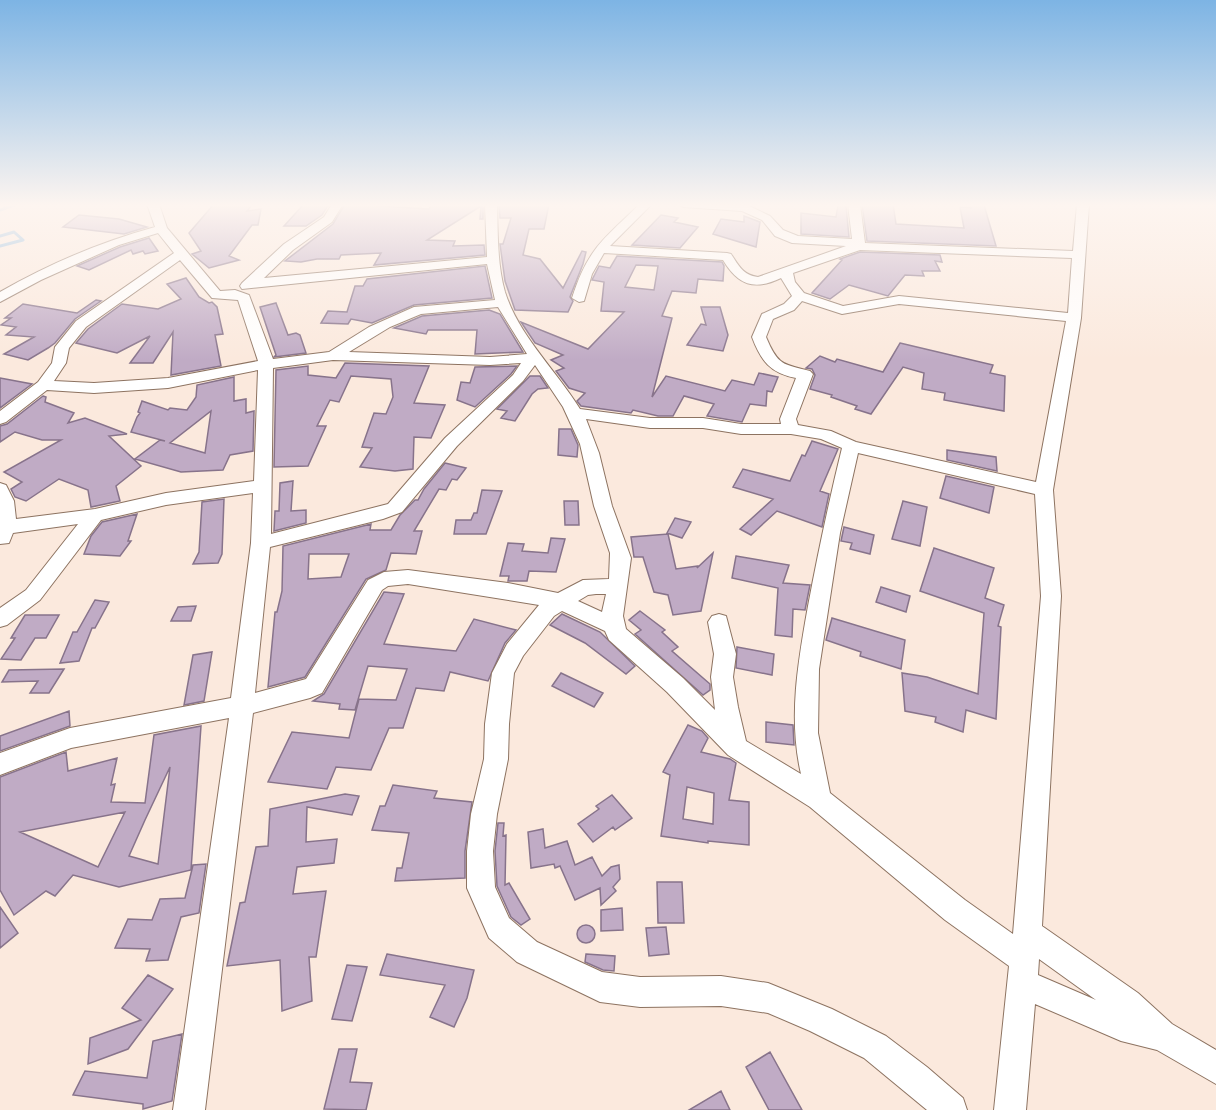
<svg xmlns="http://www.w3.org/2000/svg" width="1216" height="1110" font-family="Roboto,sans-serif">
	<style>
		.lines { fill: none; stroke-linecap: round; stroke-linejoin: round }
		.stream { stroke: #7eb4df; stroke-width: 3 }
		.building { fill: #c0abc5; stroke: #87738b; stroke-width: 1.5; fill-rule: evenodd }
		.minor-casing { stroke: #8d7361; stroke-width: 2 }
		.minor { fill: #fff; fill-rule: evenodd }
	</style>
	<rect width="100%" height="100%" fill="#fbe9dd"/>
	<g class="lines">
		<path class="stream" d="M0 210 17 204
			M0 236 14 232 23 240 0 246"/>
	</g>
	<path class="building" d="M214 204 252 205 247 211 261 209 258 225H252L229 256 239 260 209 268 192 254 201 251 189 233Z
		M304 204H329L322 215 306 226H284Z
		M345 204 429 209 432 204H483V219H480L481 206 427 240 455 241 453 246 484 245 485 255 374 265 381 253 341 255 339 259H317L301 262 285 261 333 224Z
		M499 204H549L544 229H529L523 255 540 259 563 288 582 251 586 252 583 264 570 297 573 301 568 312 515 310 505 281 500 244H503L511 218H500Z
		M862 204H893L896 224 964 228 960 207 971 208 970 204 984 205 996 246 867 241Z
		M838 205 846 206 849 237 801 234V213L836 217Z
		M79 215 119 219 147 227 124 234 63 227Z
		M661 215 678 218 674 222 698 227 680 248 632 245Z
		M744 216 760 222 756 247 713 234 721 219 744 222Z
		M149 238 158 251 145 254 143 251 133 254 131 250 89 270 77 266 120 247Z
		M860 252 940 255 942 262 935 261 940 271H922L924 276 905 275 888 296 849 285 830 299 812 293 842 260 840 259Z
		M617 256 722 262 724 266 723 281 698 279 696 293 672 291 662 316 672 318 652 397 666 376 725 391 732 380 754 385 759 373 778 377 772 392 767 391 766 406 750 404 742 422 707 416 714 404 684 396 673 416H658L633 410 631 413 581 406 577 401 585 393 569 388 556 371 564 368 551 360 563 355 535 343 521 322 588 349 624 312 601 311 604 282 592 280 599 266 610 268ZM636 265 658 266 654 290 625 287Z
		M485 266 492 298 414 305 372 323 351 319 348 324 321 323 328 311 347 312 355 286H363L367 279Z
		M186 278 199 297 209 303 212 302 217 307 223 334 215 335 221 366 171 375 173 332 153 363H130L150 336 117 353 76 343 88 329 122 304 158 309 181 299 167 284Z
		M96 300 101 301 75 319 55 343 48 348 28 360 4 354 34 337 6 335 16 327 1 325 11 318H5L23 304 77 313Z
		M276 303 288 335 296 333 300 335 306 353 274 357 276 355 260 307Z
		M701 307H720L728 335 723 351 687 345 701 324 706 325Z
		M489 310 500 314 523 352 475 354 477 330H428L426 334 394 328 422 316Z
		M900 343 993 365 990 373 1005 376 1004 411 944 400 945 393 922 389 924 373 903 367 871 414 855 409 857 406 831 397 832 395 810 389 815 375 812 369 806 368 820 356 835 362 837 359 883 372Z
		M345 363 429 366 414 403 445 405 431 438 414 437 413 469 395 471 360 467 372 448 362 447 374 413 386 414 393 397 391 379 351 376 339 402 330 400 317 426H326L308 466 274 467 276 370 308 366V375L336 378Z
		M517 366 511 374 475 407 457 400 461 382 470 383 475 367Z
		M530 376H540L548 388 538 389 532 394 515 421 501 418 507 411 497 409Z
		M234 377V401L246 399V413L254 411 253 451 230 455 223 470 181 472 135 459 160 440 165 441 131 432 137 417 140 413 138 412 142 401 168 410 170 408 187 410 196 397 197 385ZM211 411 205 453 170 443Z
		M0 378 32 384 0 408Z
		M43 396 46 397 45 402 74 413 68 423 85 418 127 434 109 436 141 466 116 486 120 501 91 507 88 490 59 479 26 501 15 497 11 489 22 482 4 472 61 440H42L15 432 0 442V426L7 424Z
		M559 429H571L578 445 577 457 558 455Z
		M812 441 838 449 820 491 829 494 822 527 777 511 751 535 740 529 773 499 733 487 743 469 790 481 802 455 805 456Z
		M947 450 996 457 997 471 947 460Z
		M445 463 466 468 457 480 452 479 446 490 439 489 414 531H422L416 554 391 553 386 570 366 579 305 677 268 687 275 612H277L282 591 283 546 371 524 370 530H391L400 515 415 500H418L424 489ZM309 554H349L341 577 308 579Z
		M946 476 994 487 989 513 940 498Z
		M293 481 291 511 306 510V523L274 531 275 511H279L280 483Z
		M482 490 502 491 486 534H454L456 520H471L474 513H477Z
		M224 499 222 554 218 563 193 564 199 552 202 502Z
		M564 501H578L579 525H565Z
		M903 501 927 507 920 546 892 539Z
		M137 514 128 541H131L120 556 84 554 91 536 102 522Z
		M675 518 691 522 682 538 667 533Z
		M844 527 874 535 870 554 850 549 852 543 841 541Z
		M668 534 676 569 698 566 697 568 713 553 701 611 673 615 668 595 654 592 643 557H634L631 537Z
		M551 538 565 539 556 572 529 571 527 581H508L509 576H500L508 543 524 544 522 551 548 553Z
		M934 548 994 568 985 598 1004 605 998 626 1001 627 996 719 966 710 963 732 935 722 936 717 905 711 902 673 927 677 978 694 984 613 920 591Z
		M736 556 789 565 783 583 810 585 805 610 793 609 792 637 775 635 778 588 732 578Z
		M881 587 910 596 906 612 876 602Z
		M384 592 404 594 384 644 456 651 474 619 516 630 505 643 488 681 450 672 444 691 416 688 403 728H389L371 770 336 767 327 789 268 782 292 732 349 738 359 699 396 700 407 669 368 666 355 710 339 709 340 704 313 701 324 694Z
		M95 600 109 602 95 628H92L79 661 60 663 73 632H77Z
		M196 606 191 621H171L178 607Z
		M640 611 665 630 662 632 678 647 672 651 710 684V690L703 695 635 634 641 630 629 620Z
		M562 614 600 632 635 666 626 674 585 643 550 625Z
		M25 615H59L46 638H35L21 660 1 659 15 638H11Z
		M832 618 905 640 901 669 860 656 861 652 826 640Z
		M737 647 774 654 772 675 736 668Z
		M212 652 204 701 184 705 193 655Z
		M64 669 49 693H30L38 681 2 682 9 670Z
		M561 673 603 693 594 707 552 686Z
		M69 711 70 726 0 751V736Z
		M766 722 793 725 794 745 766 742Z
		M688 725 702 731 708 738 701 752 730 759 736 763 729 800 749 802V845L708 841V843L661 836 670 775 663 772ZM687 787 714 793 713 824 683 819Z
		M201 726 191 870 119 887 73 875 55 896 46 891 14 915 0 890V777L66 752 68 771 117 758 111 785 115 784 111 802 145 803 154 735ZM170 767 158 864 129 856 145 820ZM125 812 98 867 20 832Z
		M393 785 437 791 434 798 472 802 465 851V878L395 881 397 868H402L409 833 372 830 380 806H385Z
		M345 794 359 796 352 815 307 807 306 842 337 839 334 863 297 867 293 894 326 891 316 957H309L312 1001 282 1011 280 960 227 966 240 903 245 902 256 847 268 846 270 809Z
		M612 795 632 818 615 830 613 827 593 842 578 824 599 809 596 806Z
		M498 823H504L503 836 506 835 505 885 509 883 530 919 521 925 511 917 497 886 495 851Z
		M543 829 545 848 567 841 575 865 592 857 602 876 611 867 619 865 620 879 613 887 616 891 601 905 600 888 575 900 560 866 555 868 554 864 531 868 528 832Z
		M206 864 199 913 181 917 168 960 146 961 150 949 115 948 128 919 152 920 160 899 185 898 193 865Z
		M657 882H682L684 923H658Z
		M0 907 18 933 0 948Z
		M622 908 623 930 601 931V910Z
		M577 934a9 9 0 1 1 18 0a9 9 0 1 1-18 0Z
		M666 927 669 954 649 956 646 928Z
		M387 954 474 970 467 998 454 1027 430 1017 445 985 380 975Z
		M586 954 615 956 614 971 603 970 585 962Z
		M347 965 367 967 352 1021 332 1019Z
		M148 975 173 989 128 1049 88 1064 90 1038 141 1020 122 1008Z
		M182 1034 172 1101 143 1109V1104L73 1095 85 1071 147 1078 153 1041Z
		M339 1049H357L350 1082 372 1083 366 1110 324 1109Z
		M770 1052 802 1110H769L746 1067Z
		M721 1091 730 1110H689Z"/>
	<g class="lines">
		<defs>
			<path id="minor" d="M147 204H159L167 228 220 291 235 290 249 295 273 359 329 352 369 327 414 307 495 300 487 264 242 289 240 286 242 283 284 244 324 217 332 204H343L332 222 293 250 264 278 487 257 485 204H497C498 233 497 264 505 292 519 336 556 370 580 409L650 418H703L741 424H781L780 419 796 378C770 373 761 361 752 337L762 314 784 304 792 296 781 278C754 291 738 285 723 260L604 253 592 274 584 301 579 302 572 298C588 248 604 239 640 204H652L610 246 727 253 731 254C739 266 743 275 758 277L846 246 792 243 775 236 762 220 742 211 683 207 678 204H745L770 216 783 230 798 236 852 239 848 204H860L865 243 1073 251 1077 204H1089L1081 318 1053 490 1061 596 1042 926 1138 993 1172 1024 1216 1050V1084L1157 1050 1121 1041 1035 1004 1026 1110H994L1009 966 945 920 810 807 728 755 667 692 609 640 605 631 562 611 554 616 523 656 514 673 509 724 508 759 497 814 493 851 495 887 509 918 537 942 602 972 640 977 721 976 768 983 832 1009 886 1036 927 1067 963 1098 967 1110H927L864 1058 810 1031 768 1013 721 1006 640 1007 600 1002 517 962 489 938 467 888V851L471 814 484 759 485 724 492 673 507 644 539 605 408 584 388 586 382 590 322 693 310 698 253 713 205 1110H173L229 718 71 748 0 775V753L70 728 231 698 251 543 253 493 166 505 101 520 40 600 7 625 0 627V608L26 590 78 524 13 533 9 543 0 544V483L6 485 14 501 16 519 95 509 166 493 254 481 258 370 168 388 94 393 47 390 6 422 0 424V411L38 382 52 363 55 347 76 321 174 253 158 233 119 245 41 280 0 302V292C49 264 100 242 155 227ZM860 250 1072 258 1068 313 899 296 843 306 804 293 795 282 793 273ZM180 260 212 298 238 300 258 361 168 378 94 383 54 381 66 363 69 348 86 327ZM802 301 842 314 899 304 1066 321 1036 482 856 442 831 431 798 425 796 419 813 374 810 371C783 364 778 366 766 337L773 319 794 310ZM498 307 527 354 490 357 349 352 390 327 421 314ZM333 360 490 365 521 363 513 375 445 438 388 504 271 534 273 368ZM535 365 563 407 580 444 594 506 610 553 609 579 583 580 558 593 508 583 408 570 384 572 368 580 306 679 255 693 270 547 383 519 402 512 457 446 523 381ZM586 419 650 428H703L741 434H791L821 439 842 448C829 501 818 553 808 606 798 662 788 718 801 774L746 741 738 707 733 677 736 654 726 616 719 614 712 616 708 622 714 654 711 677 715 710 683 678 626 629 623 616 631 558 612 506 599 453ZM858 453 1035 494 1041 596 1013 934 965 900 830 793 818 733 819 669 840 533ZM596 594H606L602 612 578 601 588 595ZM1039 959 1096 1000 1038 975Z"/>
		</defs>
		<use href="#minor" class="minor-casing"/>
		<use href="#minor" class="minor"/>
	</g>
	<linearGradient id="sky" x2="0" y2="1"><stop stop-color="#7db4e4"/><stop offset="0.57" stop-color="#fdf5f0"/><stop offset="1" stop-color="#fdf5f0" stop-opacity="0"/></linearGradient>
	<rect width="1216" height="360" fill="url(#sky)"/>
</svg>
